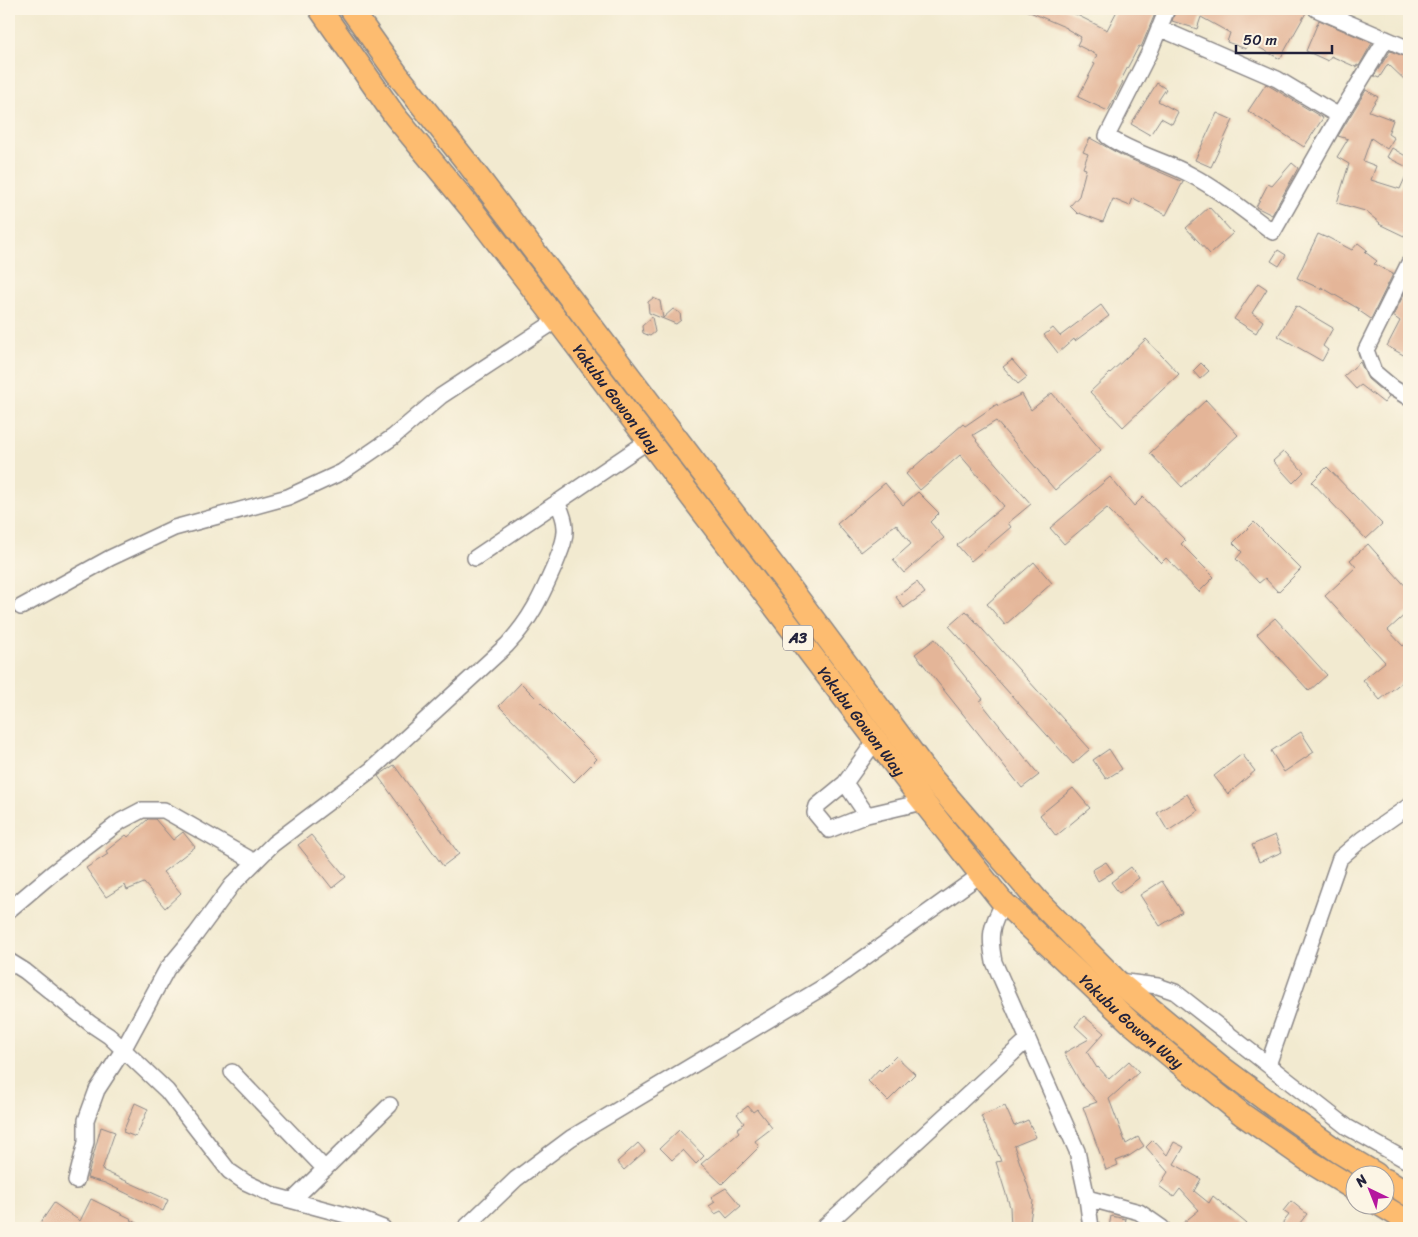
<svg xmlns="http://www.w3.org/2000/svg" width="1418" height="1237" font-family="Sriracha,sans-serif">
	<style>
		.building { fill: #e4b598 }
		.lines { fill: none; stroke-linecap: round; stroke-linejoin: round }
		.minor-casing { stroke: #8a8686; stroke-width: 18 }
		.highway-casing { stroke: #8a8686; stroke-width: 25 }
		.minor { stroke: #fff; stroke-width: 15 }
		.highway { stroke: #fdbc6f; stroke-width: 22 }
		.labels { text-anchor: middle; stroke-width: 4.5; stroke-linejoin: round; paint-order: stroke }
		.shield { fill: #fcf5e5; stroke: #63616e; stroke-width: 1 }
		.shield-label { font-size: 15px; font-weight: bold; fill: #22223b }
		.street-label { font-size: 16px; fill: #22223b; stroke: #fcf5e5 }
	</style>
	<rect width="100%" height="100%" fill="#fcf5e5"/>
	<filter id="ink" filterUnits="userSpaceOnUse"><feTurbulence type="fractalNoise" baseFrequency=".02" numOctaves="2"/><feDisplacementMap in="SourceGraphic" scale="10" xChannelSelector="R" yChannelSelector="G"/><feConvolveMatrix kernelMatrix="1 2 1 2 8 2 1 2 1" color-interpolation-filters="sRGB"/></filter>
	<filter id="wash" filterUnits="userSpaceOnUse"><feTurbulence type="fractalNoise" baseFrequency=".0096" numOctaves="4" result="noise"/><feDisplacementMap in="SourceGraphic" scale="20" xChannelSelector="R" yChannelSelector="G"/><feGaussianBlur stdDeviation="1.12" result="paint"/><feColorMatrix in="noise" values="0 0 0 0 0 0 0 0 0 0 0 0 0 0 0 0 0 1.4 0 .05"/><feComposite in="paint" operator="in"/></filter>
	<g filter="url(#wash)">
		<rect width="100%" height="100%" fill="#f2ead0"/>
		<g id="blocks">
			<path class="building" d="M1023 9H1065L1107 30 1118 9H1157L1142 45 1141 47 1139 46 1121 80 1123 82 1108 111 1078 97 1095 64 1093 63 1097 55 1077 45 1081 37 1067 29V28Z
				M1176 9H1307V11L1280 59 1249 42 1246 49 1227 42 1230 33 1201 17 1197 29 1172 21Z
				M1319 20 1372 43 1359 66 1357 65 1356 67 1331 56 1328 61 1306 51Z
				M1390 51 1409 58V84L1388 64 1379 78 1374 76Z
				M1157 83 1166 89 1158 101 1178 112 1172 124 1161 118 1150 135 1131 124Z
				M1266 84 1323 118 1304 147 1248 111Z
				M1366 90 1378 97 1369 111 1393 120 1388 134 1394 138 1387 149 1371 138 1363 161 1376 166 1371 180 1400 189 1409 169V226L1404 236 1379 224 1380 223 1365 211 1337 203 1349 164 1337 157 1348 139 1338 136Z
				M1217 113 1233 120 1211 167 1195 160Z
				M1090 138 1123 156 1183 182 1166 215 1133 198 1130 206 1113 199 1103 222 1079 213 1078 214 1070 206 1079 196 1086 169 1083 168 1088 154 1083 152Z
				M1392 148 1409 158V168L1387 157Z
				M1292 163 1298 168 1272 215 1256 207 1268 184 1272 186Z
				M1209 207 1233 233 1210 254 1186 228Z
				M1318 234 1327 238V237L1352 250 1358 243 1367 250 1365 252 1377 261 1374 264 1393 274 1371 319 1358 310 1359 309 1321 287V289L1297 278Z
				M1278 250 1286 255 1279 266 1271 261Z
				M1258 283 1267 289 1252 313 1263 321 1256 333 1234 319Z
				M1409 284V358L1387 346 1400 321 1393 316Z
				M653 298 660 301 663 318 673 309 680 313 681 320 676 324 649 313 648 302Z
				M1101 305 1109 316 1075 341 1074 339 1058 353 1044 335 1053 328 1060 336Z
				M1296 306 1333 328 1323 346 1328 350 1322 361 1278 336Z
				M652 317 655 332 650 336 643 333 642 326Z
				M1146 339 1179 374 1123 427 1090 392Z
				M1012 360 1027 377 1018 384 1003 367Z
				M1360 362 1368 379 1389 397 1384 403 1361 385 1356 389 1344 376Z
				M1201 363 1209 371 1200 379 1193 371Z
				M1052 393 1101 450 1055 490 996 421 973 435 977 440 976 441 1031 504 1008 523 1011 527 971 561 957 545 1004 506 960 455 920 490 906 474 963 424 965 426 997 404 998 406 1022 394 1031 410Z
				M1206 400 1238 435 1182 487 1150 453Z
				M1284 451 1304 472 1293 483 1273 461Z
				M1327 467 1382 524 1366 539 1312 482Z
				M1110 477 1134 506 1143 497 1185 540 1181 544 1214 577 1199 592 1166 558 1161 563 1107 508 1064 544 1050 528Z
				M885 483 903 505 918 492 939 513 930 522 944 538 904 573 893 560 911 544 896 524 861 552 837 524Z
				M1254 522 1301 569 1278 592 1265 578 1259 583 1236 559 1242 552 1233 543Z
				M1368 544 1409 590V611L1388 630 1403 646 1409 641V676L1380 700 1363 680 1385 662 1325 596 1356 567 1350 560Z
				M1034 562 1052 583 1005 625 987 604Z
				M917 582 925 593 904 608 896 597Z
				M966 611 1090 749 1073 764 949 626Z
				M1275 618 1327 675 1309 691 1257 634Z
				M935 639 983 699 980 701 1039 775 1022 788 915 654Z
				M521 683 597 759 574 782 499 706Z
				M1301 732 1314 752 1284 772 1271 751Z
				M1109 749 1122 769 1106 779 1093 760Z
				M1242 754 1255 771 1228 794 1214 776Z
				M394 765 459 854 443 866 378 776Z
				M1073 788 1090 808 1056 836 1040 815Z
				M1187 794 1198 811 1168 831 1157 813Z
				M148 819H155L173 840 183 832 195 847 163 872 181 893 165 908 144 883 127 890 125 885 106 897 86 868 108 854 106 851 126 835 128 837Z
				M311 835 346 877 332 888 298 845Z
				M1275 835 1282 852 1259 862 1252 845Z
				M1106 862 1113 872 1098 881 1092 870Z
				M1131 867 1139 878 1119 893 1111 882Z
				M1162 881 1182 912 1160 926 1140 895Z
				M1084 1016 1104 1033 1087 1052 1097 1068 1098 1067 1109 1079 1129 1061 1139 1072 1109 1099 1126 1144 1138 1137 1144 1146 1129 1156 1116 1161 1118 1165 1106 1170 1083 1107 1097 1102 1082 1085 1064 1053 1089 1039 1075 1026Z
				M896 1056 915 1074 888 1101 868 1081 879 1069 881 1071Z
				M135 1103 148 1109 136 1137 123 1132Z
				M748 1106 753 1112 757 1109 772 1128 755 1141 759 1147 722 1184 701 1164 739 1132 737 1129 744 1123 737 1114Z
				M1005 1106 1014 1126 1028 1120 1036 1137 1014 1146 1033 1201 1029 1228H1011L1010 1207 996 1162 1001 1161 981 1116Z
				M101 1127 115 1132 102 1170 168 1200 163 1211 105 1183 87 1178Z
				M679 1130 704 1156 696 1164 683 1150 672 1160 660 1148Z
				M1153 1140 1167 1155 1174 1142 1184 1147 1174 1164 1201 1179 1194 1191 1209 1203 1213 1196 1252 1228H1177L1199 1210 1180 1189 1174 1197 1159 1186 1168 1172 1146 1147Z
				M638 1143 645 1151 624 1170 617 1162Z
				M726 1188 741 1206 727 1218 721 1211 715 1214 709 1206 715 1202 711 1197Z
				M91 1199 132 1219 131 1220 148 1228H37L54 1203 80 1221Z
				M1291 1201 1307 1214 1296 1228H1279L1289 1215 1283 1211Z
				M1111 1216 1126 1219 1124 1228 1109 1227Z"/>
		</g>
	</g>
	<g filter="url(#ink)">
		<use href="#blocks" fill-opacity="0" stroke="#8a8686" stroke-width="1"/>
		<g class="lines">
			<defs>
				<path id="minor" d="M1167 9 1151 49 1107 136C1133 154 1164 160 1191 175 1221 191 1246 212 1273 232L1339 116 1386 39
					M1316 9 1409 49
					M1159 28 1277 79 1339 116
					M1409 263 1366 350 1374 372 1393 388 1409 398
					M475 558 648 441
					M21 607 110 558 174 528 288 497 342 472 393 437 441 396 557 320
					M876 740 845 783 867 815 923 802
					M845 783 817 806 815 813 829 830 867 815
					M1004 903C990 926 989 936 994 962L1077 1151 1087 1198 1091 1228
					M9 910 54 872 121 821 142 810H164L255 862
					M9 961 25 971 91 1024 109 1036 167 1091 229 1171 245 1182 275 1196 357 1218 383 1228
					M1118 981 1158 986 1175 992 1347 1127 1409 1162
					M1268 1065 1340 858 1362 839 1409 806
					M232 1072 325 1169
					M76 1181 86 1142V1120L97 1090 123 1050 167 969 196 934 232 885 273 844 371 770 507 645C531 619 541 597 555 565 559 554 566 541 565 528 565 519 561 510 557 502
					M1087 1198 1139 1212 1162 1228
					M293 1200 390 1105
					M465 1228 516 1179 571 1138 825 986 980 875
					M823 1228 1027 1040"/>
				<g id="highway">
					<path id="s1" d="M320 9 395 116 474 212 557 320 917 794 1001 900 1131 1023 1179 1063 1243 1115 1312 1163 1356 1190"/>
					<path d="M351 9 397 74 469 165 788 585 929 775 1037 900 1117 981 1220 1066 1275 1107 1339 1152 1376 1174"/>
					<path d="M1386 1180 1409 1195"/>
					<path d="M1379 1204 1409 1222"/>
				</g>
			</defs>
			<use href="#minor" class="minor-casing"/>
			<use href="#highway" class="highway-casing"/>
			<use href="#minor" class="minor"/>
			<use href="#highway" class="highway"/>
		</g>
	</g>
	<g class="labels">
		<rect class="shield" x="783" y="625.5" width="30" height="25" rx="4"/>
		<g class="shield-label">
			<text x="798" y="643">A3</text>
		</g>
		<g class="street-label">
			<text dy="6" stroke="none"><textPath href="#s1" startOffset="490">Yakubu Gowon Way</textPath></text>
			<text dy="6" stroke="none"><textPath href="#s1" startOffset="895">Yakubu Gowon Way</textPath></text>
			<text dy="6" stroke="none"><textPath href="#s1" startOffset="1300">Yakubu Gowon Way</textPath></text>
		</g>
	</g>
	<rect width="1418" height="1237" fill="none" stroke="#fcf5e5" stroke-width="30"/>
	<g transform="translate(1370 1190) rotate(317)"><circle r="24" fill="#fcf5e5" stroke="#a5a1a1"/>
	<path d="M0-4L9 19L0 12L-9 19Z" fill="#b5179e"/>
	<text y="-8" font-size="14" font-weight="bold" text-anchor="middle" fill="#22223b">N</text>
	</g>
	<path d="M1236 45v8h96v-8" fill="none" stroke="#22223b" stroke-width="2.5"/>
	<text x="1243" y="45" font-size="15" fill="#22223b" stroke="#fcf5e5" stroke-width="4" paint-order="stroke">50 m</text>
</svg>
